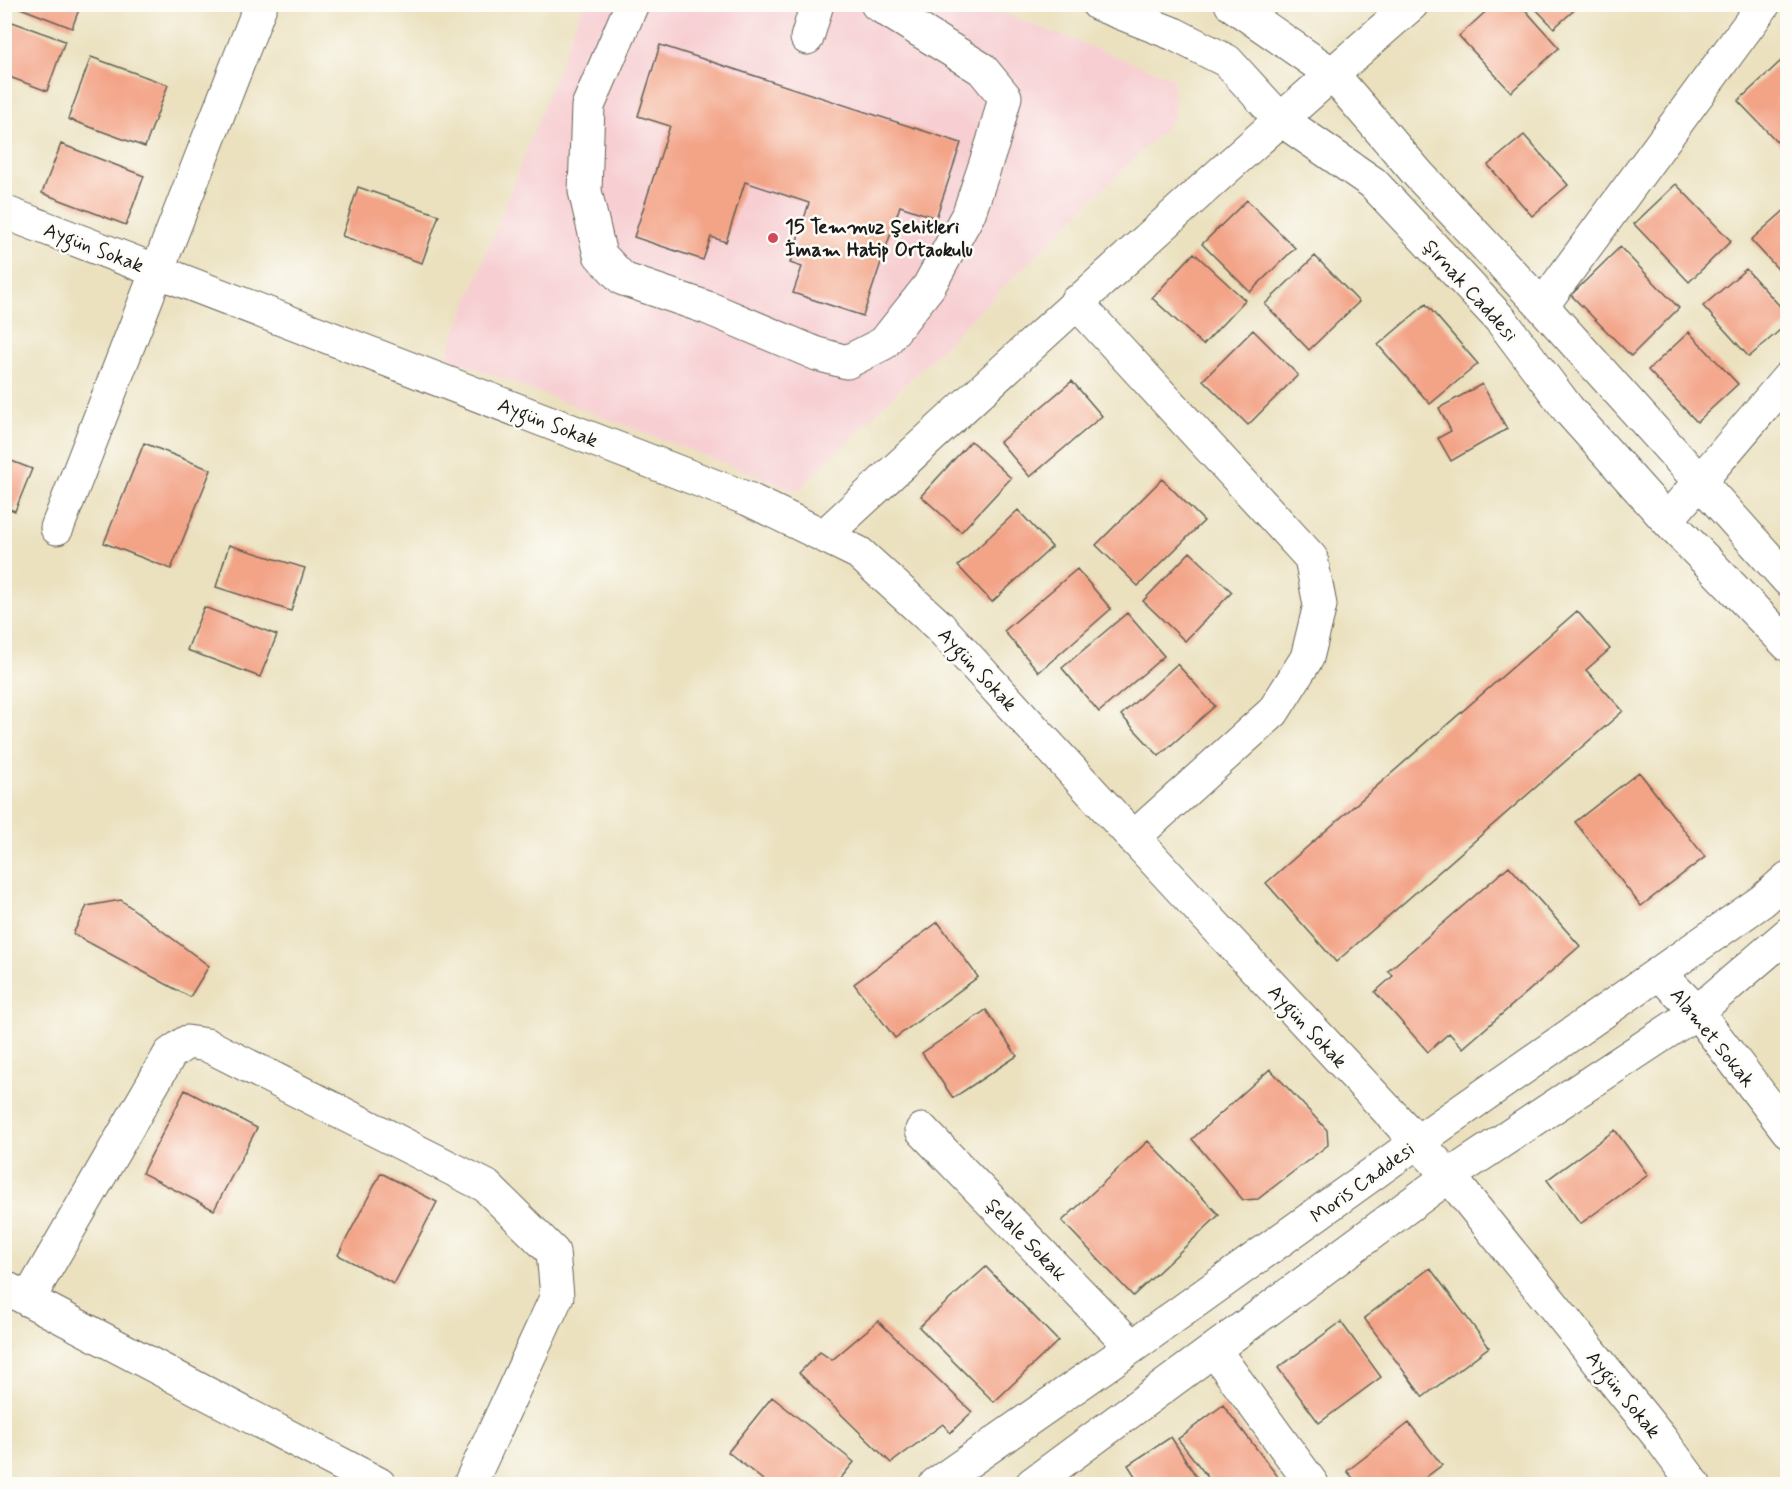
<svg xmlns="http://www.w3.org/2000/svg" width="1792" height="1489" font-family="Mynerve,sans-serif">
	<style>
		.built { fill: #f7cfd3 }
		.building { fill: #f3a386 }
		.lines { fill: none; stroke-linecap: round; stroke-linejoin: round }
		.minor-casing { stroke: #646155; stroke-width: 35 }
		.minor { stroke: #fff; stroke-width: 33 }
		.poi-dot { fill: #d1495b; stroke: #fdfcf7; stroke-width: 2 }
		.labels { text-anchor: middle; stroke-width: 5; stroke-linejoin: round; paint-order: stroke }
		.poi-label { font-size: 20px; font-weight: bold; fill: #1c1c1c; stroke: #fdfcf7; text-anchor: start }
		.street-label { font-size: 20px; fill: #1c1c1c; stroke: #fdfcf7 }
	</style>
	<rect width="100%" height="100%" fill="#fdfcf7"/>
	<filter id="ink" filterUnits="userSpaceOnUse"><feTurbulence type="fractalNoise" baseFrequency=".0167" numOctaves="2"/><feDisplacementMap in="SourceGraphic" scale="12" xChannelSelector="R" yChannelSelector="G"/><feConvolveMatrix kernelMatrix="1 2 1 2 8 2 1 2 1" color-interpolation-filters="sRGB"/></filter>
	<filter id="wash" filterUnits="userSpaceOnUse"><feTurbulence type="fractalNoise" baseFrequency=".008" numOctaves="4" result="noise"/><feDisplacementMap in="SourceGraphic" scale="24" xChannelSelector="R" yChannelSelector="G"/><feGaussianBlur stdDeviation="1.35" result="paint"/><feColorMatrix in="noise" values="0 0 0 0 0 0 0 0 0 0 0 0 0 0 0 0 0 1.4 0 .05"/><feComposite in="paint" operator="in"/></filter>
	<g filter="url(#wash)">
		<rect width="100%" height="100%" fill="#ebe1bf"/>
		<path class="built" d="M583 5H982L1173 78 1174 119 797 491 446 357Z"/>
		<g id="blocks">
			<path class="building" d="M10 4H81L72 28Z
				M1494 4H1520L1559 48 1511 92 1459 36Z
				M1532 5H1580L1554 28Z
				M4 19 65 41 47 91 4 75Z
				M660 45 961 143 936 218 900 206 863 316 793 293 802 267 790 263 809 203 745 182 726 242 711 237 703 260 634 237 670 126 638 116Z
				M91 57 168 85 145 147 68 119Z
				M1783 59 1788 63V153L1738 101Z
				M1524 135 1568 185 1532 216 1488 165Z
				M61 144 144 176 126 225 42 193Z
				M1676 184 1731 241 1689 282 1634 224Z
				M358 187 439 215 422 263 342 236Z
				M1247 200 1295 248 1250 292 1202 244Z
				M1788 207V280L1751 240Z
				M1620 247 1679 308 1631 356 1571 295Z
				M1194 253 1245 300 1203 345 1152 298Z
				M1315 256 1359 302 1309 350 1265 304Z
				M1746 269 1788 315V323L1749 357 1703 306Z
				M1426 304 1478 364 1430 404 1378 345Z
				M1253 330 1298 375 1248 425 1203 380Z
				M1689 332 1738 384 1697 422 1648 370Z
				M1072 381 1102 416 1030 477 1000 442Z
				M1482 384 1507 429 1451 461 1438 438 1451 431 1439 408Z
				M971 441 1011 478 961 532 921 496Z
				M144 443 211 470 171 569 104 543Z
				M4 458 32 469 15 511 4 507Z
				M1162 479 1204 521 1138 586 1096 545Z
				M1018 510 1052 547 992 602 958 566Z
				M229 545 305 568 291 611 216 587Z
				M1190 552 1232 592 1185 641 1143 601Z
				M1077 569 1111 609 1039 672 1004 631Z
				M204 607 277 635 260 677 187 650Z
				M1577 611 1610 649 1586 670 1623 711 1336 962 1266 883Z
				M1127 613 1164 656 1099 712 1062 668Z
				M1177 664 1215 706 1159 756 1121 715Z
				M1639 772 1705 857 1641 906 1575 822Z
				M1509 866 1580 946 1463 1048 1449 1033 1428 1052 1375 992 1393 976 1388 971Z
				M121 900 209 966 190 997 73 934 87 906Z
				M938 922 978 977 895 1038 854 984Z
				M986 1010 1017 1056 953 1098 922 1053Z
				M1270 1069 1327 1130 1328 1145 1258 1199 1243 1200 1192 1139Z
				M185 1090 257 1128 214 1210 142 1173Z
				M1615 1130 1648 1175 1580 1224 1547 1180Z
				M1148 1141 1219 1215 1133 1296 1062 1221Z
				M381 1173 437 1202 394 1284 338 1255Z
				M986 1267 1058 1341 994 1402 919 1327Z
				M1430 1268 1489 1347 1423 1397 1364 1318Z
				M878 1321 972 1412 950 1433 943 1424 891 1463 799 1373 820 1352 832 1360Z
				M1341 1322 1381 1377 1319 1423 1278 1368Z
				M772 1397 854 1462 836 1484H768L728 1452Z
				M1223 1405 1279 1478 1271 1484H1213L1178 1439Z
				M1409 1423 1442 1465 1417 1484H1358L1347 1471Z
				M1171 1437 1201 1484H1140L1128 1465Z"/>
		</g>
	</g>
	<g filter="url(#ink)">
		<use href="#blocks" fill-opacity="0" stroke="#646155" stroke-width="1.5"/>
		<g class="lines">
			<defs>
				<path id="minor" d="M632 4 588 106 585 191 600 255 623 279 708 308 817 354 847 362 884 343 929 286 969 213 993 142 1005 97 982 69 877 4
					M1098 4 1174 34 1227 61 1280 119 1373 183 1501 320 1568 409 1667 520 1788 645
					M1231 4 1332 74 1419 175 1542 306 1788 580
					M807 38 817 4
					M4 212 748 499 859 553 939 626 1178 886 1449 1176 1661 1439 1694 1484
					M1076 302 1311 558 1320 605 1307 658 1273 712 1133 838
					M1542 306 1764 4
					M1667 520 1788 378
					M57 528 261 4
					M824 536C1018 356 1212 178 1412 4
					M1659 973 1697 1012 1788 1131
					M922 1130 1132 1347
					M4 1287 379 1484
					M28 1300 170 1054 187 1042 207 1045 486 1186 553 1252 557 1296 470 1484
					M1214 1350 1312 1484
					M936 1484 1132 1347 1417 1142 1762 901 1788 878
					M1032 1484 1449 1176 1697 1012 1788 934"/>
			</defs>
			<use href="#minor" class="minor-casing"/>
			<use href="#minor" class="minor"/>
		</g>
	</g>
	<circle class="poi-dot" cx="773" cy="238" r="6"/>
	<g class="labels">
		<g class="poi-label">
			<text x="785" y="233">15 Temmuz Şehitleri<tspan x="785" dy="23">İmam Hatip Ortaokulu</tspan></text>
		</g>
		<g class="street-label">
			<text transform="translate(94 247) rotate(21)" y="7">Aygün Sokak</text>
			<text transform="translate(1471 290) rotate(48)" y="7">Şırnak Caddesi</text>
			<text transform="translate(548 422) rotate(21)" y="7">Aygün Sokak</text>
			<text transform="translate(978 669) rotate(47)" y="7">Aygün Sokak</text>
			<text transform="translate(1308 1026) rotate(47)" y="7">Aygün Sokak</text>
			<text transform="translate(1713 1037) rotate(51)" y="7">Alamet Sokak</text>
			<text transform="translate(1362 1182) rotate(-36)" y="7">Moris Caddesi</text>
			<text transform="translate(1027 1239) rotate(46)" y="7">Şelale Sokak</text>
			<text transform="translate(1624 1394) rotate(51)" y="7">Aygün Sokak</text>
		</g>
	</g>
	<rect width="1792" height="1489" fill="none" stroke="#fdfcf7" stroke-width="24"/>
</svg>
